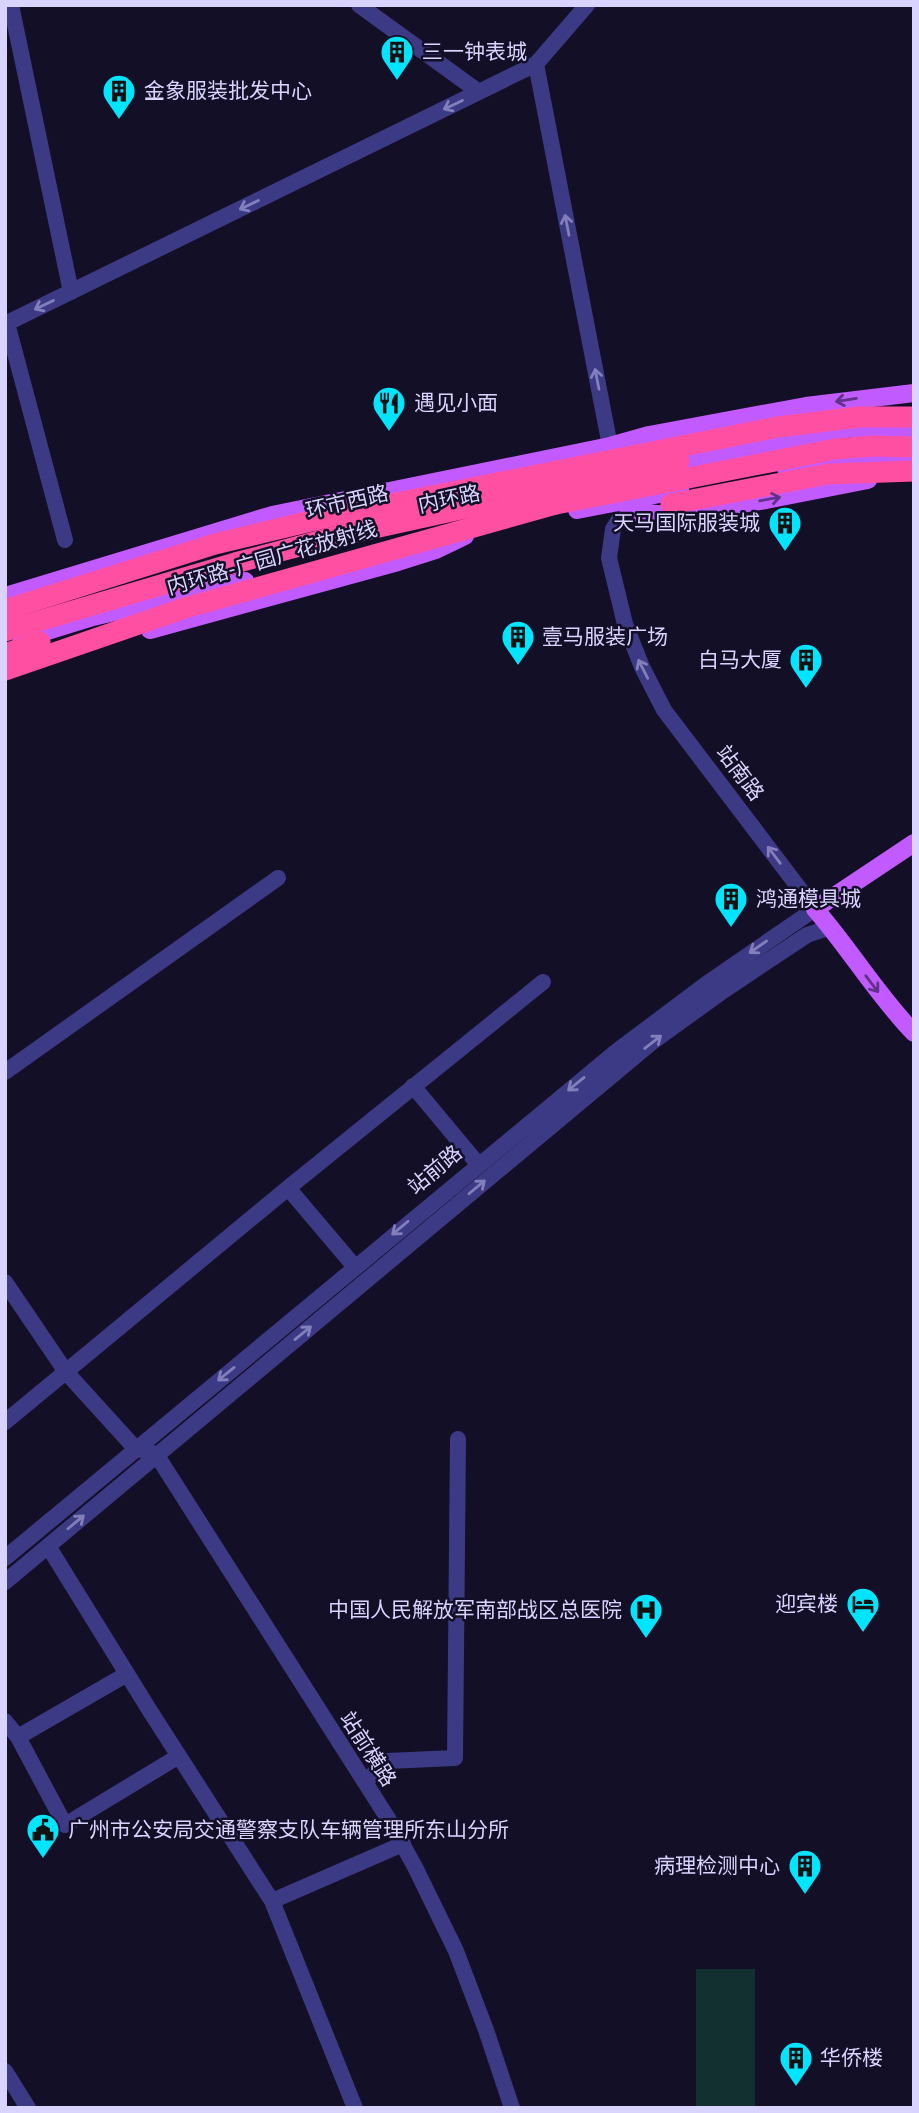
<svg xmlns="http://www.w3.org/2000/svg" width="919" height="2113" font-family="'PT Sans','Noto Sans SC',sans-serif">
	<style>
		.green { fill: #12302f }
		.lines { fill: none; stroke-linecap: round; stroke-linejoin: round }
		.minor { stroke: #3d3a85; stroke-width: 16 }
		.major { stroke: #c25bff; stroke-width: 18 }
		.highway { stroke: #ff4fa3; stroke-width: 21 }
		.highway-bridge { stroke: #ff4fa3; stroke-width: 21 }
		.oneway { stroke: #837fbc }
		.oneway2 { stroke: #623188 }
		.labels { text-anchor: middle; stroke-width: 5; stroke-linejoin: round; paint-order: stroke }
		.poi-label { font-size: 21px; fill: #d9d4ff; stroke: #130f26; text-anchor: start }
		.street-label { font-size: 21px; fill: #d9d4ff; stroke: #130f26 }
	</style>
	<rect width="100%" height="100%" fill="#130f26"/>
	<path class="green" d="M696 1969H755V2108H696Z"/>
	<g class="lines">
		<path class="minor" d="M11 5 71 292
			M359 5 479 92
			M536 64 610 446
			M7 323 65 540
			M5 324 536 64 587 5
			M5 1072 278 878
			M413 1086 478 1164
			M288 1188 355 1267
			M5 1282 66 1372 135 1448 156 1454 389 1820 415 1867 456 1951 486 2030 512 2108
			M5 1422 288 1188 543 982
			M48 1546 150 1711 272 1901 355 2108
			M5 1558 617 1051 709 982 815 909 664 710 642 667 625 624 609 558 613 529 620 518 629 512
			M5 1582 651 1043 723 991 807 935 825 929 834 931
			M5 1721 18 1737 65 1825 179 1756
			M18 1737 127 1674
			M365 1782 387 1761 455 1758 458 1439
			M272 1901 403 1844
			M5 2071 28 2108"/>
		<path class="major" d="M853 429H914
			M667 463 863 426
			M786 469 849 460 914 458
			M577 510 680 490
			M629 512 671 515 766 500 868 480
			M5 596 272 515 610 446 649 435 806 406 914 393
			M150 630 398 562 436 550 465 536
			M22 639 93 617 245 581
			M914 843 815 909C850 949 877 995 914 1033"/>
		<path class="highway" d="M556 504 836 449 873 446 914 447
			M671 504 828 474 914 471
			M5 631 235 563 338 536 679 461"/>
		<path class="highway-bridge" d="M5 610 215 544 332 516 778 427 859 417H914
			M5 654 40 642
			M5 670 185 608 556 504"/>
	</g>
	<defs><path id="oneway-shaft" d="M-6 0H5M1.5-3L5.5 0L1.5 3" fill="none" stroke-width="1.6" stroke-linecap="round" stroke-linejoin="round" transform="scale(1.75)"/></defs>
	<g class="oneway">
		<use href="#oneway-shaft" transform="translate(453 105) rotate(154)"/>
		<use href="#oneway-shaft" transform="translate(249 205) rotate(154)"/>
		<use href="#oneway-shaft" transform="translate(567 225) rotate(-101)"/>
		<use href="#oneway-shaft" transform="translate(44 305) rotate(154)"/>
		<use href="#oneway-shaft" transform="translate(597 379) rotate(-101)"/>
		<use href="#oneway-shaft" transform="translate(643 669) rotate(-117)"/>
		<use href="#oneway-shaft" transform="translate(774 855) rotate(-127)"/>
		<use href="#oneway-shaft" transform="translate(758 947) rotate(145)"/>
		<use href="#oneway-shaft" transform="translate(653 1042) rotate(-38)"/>
		<use href="#oneway-shaft" transform="translate(576 1084) rotate(141)"/>
		<use href="#oneway-shaft" transform="translate(477 1187) rotate(-40)"/>
		<use href="#oneway-shaft" transform="translate(400 1228) rotate(140)"/>
		<use href="#oneway-shaft" transform="translate(303 1333) rotate(-39)"/>
		<use href="#oneway-shaft" transform="translate(226 1374) rotate(141)"/>
		<use href="#oneway-shaft" transform="translate(76 1522) rotate(-40)"/>
	</g>
	<g class="oneway2">
		<use href="#oneway-shaft" transform="translate(846 400) rotate(171)"/>
		<use href="#oneway-shaft" transform="translate(770 499) rotate(-10)"/>
		<use href="#oneway-shaft" transform="translate(872 984) rotate(53)"/>
	</g>
	<defs>
		<symbol id="building-pin" viewBox="-11 -11 22 30"><path d="M0 17L-7.5 6A9.5 9.5 0 1 1 7.5 6Z" fill="#00e5ff" stroke="#130f26"/><path d="M-4-6H4V6H1V3H-1V6H-4ZM-2.5-4.3h1.7v1.8h-1.7ZM.8-4.3h1.7v1.8H.8ZM-2.5-1h1.7V.8h-1.7ZM.8-1h1.7V.8H.8Z" fill="#111"/></symbol>
		<symbol id="restaurant-pin" viewBox="-11 -11 22 30"><path d="M0 17L-7.5 6A9.5 9.5 0 1 1 7.5 6Z" fill="#00e5ff" stroke="#130f26"/><path d="M-5-6h1v4h1v-4h1v4h1v-4h1v5L-1.5 .5V6h-2V.5L-5-1ZM5-6V6H3V1.5H1.5Q1.5-4 5-6Z" fill="#111"/></symbol>
		<symbol id="hotel-pin" viewBox="-11 -11 22 30"><path d="M0 17L-7.5 6A9.5 9.5 0 1 1 7.5 6Z" fill="#00e5ff" stroke="#130f26"/><path d="M-6-4.5h1.5V1H6V5H4.5V3h-9V5H-6ZM-4 0a1.8 1.8 0 1 1 3.6 0ZM.5 0V-2.5h3Q6-2.5 6 0Z" fill="#111"/></symbol>
		<symbol id="hospital-pin" viewBox="-11 -11 22 30"><path d="M0 17L-7.5 6A9.5 9.5 0 1 1 7.5 6Z" fill="#00e5ff" stroke="#130f26"/><path d="M-5-5h3v3.5h4V-5h3V5h-3V1.5h-4V5h-3Z" fill="#111"/></symbol>
		<symbol id="civic-pin" viewBox="-11 -11 22 30"><path d="M0 17L-7.5 6A9.5 9.5 0 1 1 7.5 6Z" fill="#00e5ff" stroke="#130f26"/><path d="M-.6-6.5H3V-4.5H.6V-3L4-1V1h2V6H-6V1h2V-1L-.6-3ZM-1.2 2.5V6h2.4V2.5Z" fill="#111"/></symbol>
	</defs>
	<g fill-rule="evenodd">
		<use href="#building-pin" x="378" y="33" width="38" height="52"/>
		<use href="#building-pin" x="100" y="72" width="38" height="52"/>
		<use href="#restaurant-pin" x="370" y="384" width="38" height="52"/>
		<use href="#building-pin" x="766" y="504" width="38" height="52"/>
		<use href="#building-pin" x="499" y="618" width="38" height="52"/>
		<use href="#building-pin" x="787" y="641" width="38" height="52"/>
		<use href="#building-pin" x="712" y="880" width="38" height="52"/>
		<use href="#hotel-pin" x="844" y="1585" width="38" height="52"/>
		<use href="#hospital-pin" x="627" y="1591" width="38" height="52"/>
		<use href="#civic-pin" x="24" y="1811" width="38" height="52"/>
		<use href="#building-pin" x="786" y="1847" width="38" height="52"/>
		<use href="#building-pin" x="777" y="2039" width="38" height="52"/>
	</g>
	<g class="labels">
		<g class="poi-label">
			<text x="422" y="59">三一钟表城</text>
			<text x="144" y="98">金象服装批发中心</text>
			<text x="414" y="410">遇见小面</text>
			<text x="760" y="530" text-anchor="end">天马国际服装城</text>
			<text x="542" y="644">壹马服装广场</text>
			<text x="782" y="667" text-anchor="end">白马大厦</text>
			<text x="756" y="906">鸿通模具城</text>
			<text x="838" y="1611" text-anchor="end">迎宾楼</text>
			<text x="622" y="1617" text-anchor="end">中国人民解放军南部战区总医院</text>
			<text x="68" y="1837">广州市公安局交通警察支队车辆管理所东山分所</text>
			<text x="780" y="1873" text-anchor="end">病理检测中心</text>
			<text x="820" y="2065">华侨楼</text>
		</g>
		<g class="street-label">
			<text transform="translate(449 499) rotate(-12)" y="7">内环路</text>
			<text transform="translate(347 502) rotate(-13)" y="7">环市西路</text>
			<text transform="translate(272 558) rotate(-16)" y="7">内环路-广园广花放射线</text>
			<text transform="translate(740 773) rotate(53)" y="7">站南路</text>
			<text transform="translate(435 1170) rotate(-40)" y="7">站前路</text>
			<text transform="translate(368 1749) rotate(57)" y="7">站前横路</text>
		</g>
	</g>
	<rect width="919" height="2113" fill="none" stroke="#d9d4ff" stroke-width="14"/>
</svg>
